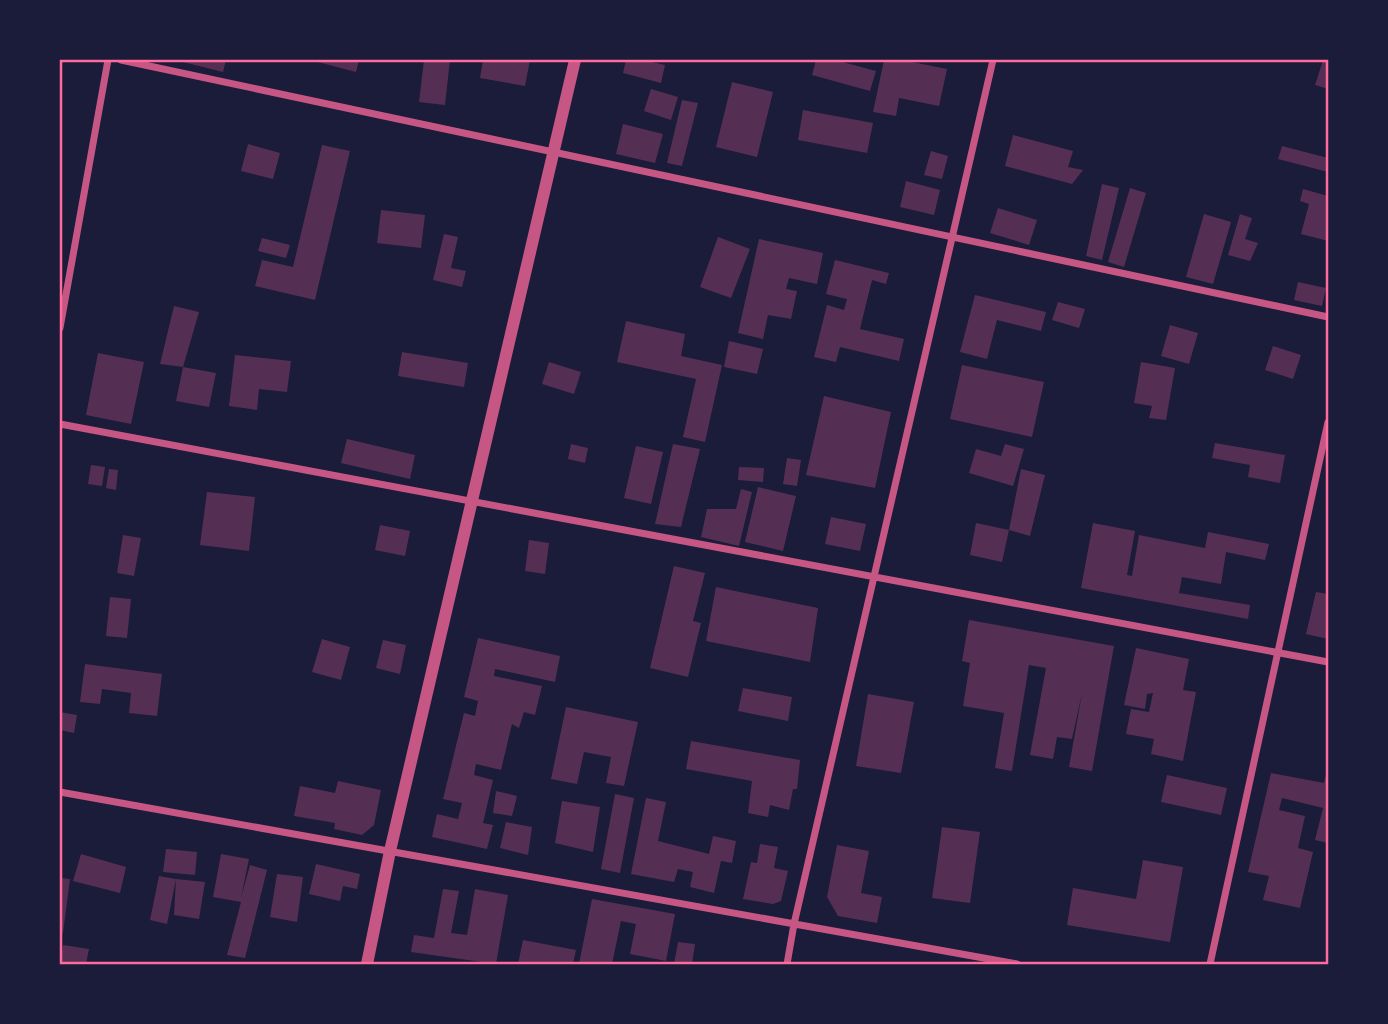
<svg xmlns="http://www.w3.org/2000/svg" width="1388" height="1024" font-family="'Source Sans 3',sans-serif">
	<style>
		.building { fill: #542f53 }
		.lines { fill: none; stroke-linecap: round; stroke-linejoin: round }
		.minor { stroke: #c65784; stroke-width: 7 }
		.tertiary { stroke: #c65784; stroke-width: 12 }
		.neatline { fill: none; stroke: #ff6b9d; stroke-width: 2.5 }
	</style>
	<rect width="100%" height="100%" fill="#1b1b3a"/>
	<path class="building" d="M184 60H226L223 72 183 62Z
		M310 60H359L356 72Z
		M424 60H450L445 105 419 102Z
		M483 60H530L525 86 480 78Z
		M626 60H643L665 65 661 83 623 73Z
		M816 60H835L876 71 870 91 812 75Z
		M884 60H902L947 69 939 106 899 98 896 116 873 112Z
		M1323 60H1328V89L1315 85Z
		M732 82 773 92 757 157 716 147Z
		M651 89 678 97 671 120 644 111Z
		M682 100 698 103 682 166 667 163Z
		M803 110 873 123 867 153 798 140Z
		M623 124 663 134 655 163 616 154Z
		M1013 135 1073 151 1068 167 1083 170 1072 184 1005 166Z
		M248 144 280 153 273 179 241 171Z
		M322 145 350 151 315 300 255 286 262 260 293 267Z
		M1282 146 1328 158V172L1278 159Z
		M931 151 948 156 942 179 924 175Z
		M906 181 940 190 934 215 900 207Z
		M1102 184 1119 188 1102 260 1086 256Z
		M1130 188 1146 193 1124 267 1108 262Z
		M1303 189 1328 196V241L1301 234 1309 204 1300 201Z
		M998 208 1037 220 1029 245 990 233Z
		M381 210 425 215 421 248 377 243Z
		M1204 214 1231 222 1213 284 1186 277Z
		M1240 214 1252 218 1245 239 1258 243 1250 261 1228 255Z
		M444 234 458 237 451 268 466 271 462 287 433 280Z
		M718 237 750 249 731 298 700 287Z
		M262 238 290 245 286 258 258 251Z
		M759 239 823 253 817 284 789 278 786 289 797 291 791 319 768 315 763 339 738 333Z
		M835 260 889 273 886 284 872 280 860 329 904 339 899 361 840 347 836 362 814 357 827 305 844 310 847 299 826 294Z
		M1298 282 1326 288 1322 306 1294 300Z
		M975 295 1046 312 1041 331 997 320 987 359 960 352Z
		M1058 302 1085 309 1079 328 1052 320Z
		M174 306 199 312 183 367 160 364Z
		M626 321 685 334 681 356 722 365 705 442 683 437 696 379 617 362Z
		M1170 325 1198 333 1189 364 1161 356Z
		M729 341 763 349 757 374 724 367Z
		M1273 346 1301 355 1293 379 1265 370Z
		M402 352 468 363 464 387 398 376Z
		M98 353 144 362 131 424 86 415Z
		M235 355 291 361 287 392 259 389 257 410 229 406Z
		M549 362 581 372 574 394 542 384Z
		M1141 362 1175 368 1166 420 1149 418 1152 406 1134 403Z
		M962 365 1044 382 1032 437 950 419Z
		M183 367 216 373 209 407 176 401Z
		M824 396 891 412 875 488 806 475Z
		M347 439 415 455 410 479 341 463Z
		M1215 443 1285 455 1280 483 1248 477 1250 465 1212 458Z
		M571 444 588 448 585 463 568 459Z
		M673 444 700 449 681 527 655 524Z
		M1005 444 1024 449 1013 486 969 473 976 449 1001 456Z
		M636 446 663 452 651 504 624 498Z
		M787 458 801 460 797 486 783 484Z
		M91 465 105 467 102 486 88 484Z
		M739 467 764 468 763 482 738 480Z
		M109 469 118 470 116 490 106 488Z
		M1021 469 1045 475 1030 536 1009 530Z
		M758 487 796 496 783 551 745 542Z
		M741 489 752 492 739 546 701 537 707 509H736Z
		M207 492 255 497 249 551 200 545Z
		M831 517 866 524 860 551 825 544Z
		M976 523 1009 530 1002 562 970 555Z
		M1093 523 1135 531 1127 575 1132 576 1139 535 1205 548 1208 532 1269 544 1265 560 1226 552 1221 584 1182 577 1179 593 1250 605 1248 619 1081 588Z
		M380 525 410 531 405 556 375 550Z
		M123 535 141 538 134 576 117 573Z
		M529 540 549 543 545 574 525 571Z
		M674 566 705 573 693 621 701 623 688 677 650 668Z
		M716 587 818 608 810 662 706 641Z
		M1316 592 1328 594V639L1306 634Z
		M110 597 131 599 127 638 106 636Z
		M969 620 1114 646 1092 771 1069 767 1082 693 1072 739 1057 737 1053 759 1030 755 1046 668 1029 665 1012 771 995 768 1004 713 963 706 970 663 962 661Z
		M478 638 560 656 555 682 495 669 494 676 542 686 535 715 524 712 519 728 512 724 501 770 476 764 474 775 493 780 483 823 493 825 487 849 432 837 437 814 458 819 462 803 443 799 464 713 475 716 478 701 464 697Z
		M322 639 350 647 341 680 312 672Z
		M383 640 406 645 400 674 376 668Z
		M1136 648 1189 659 1183 690 1196 692 1183 761 1151 754 1154 739 1126 734 1131 709 1149 712 1153 693 1147 694 1145 709 1124 705Z
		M85 664 162 674 157 716 129 713 131 693 102 689 100 704 80 702Z
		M743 688 792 697 788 721 738 711Z
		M868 694 914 702 901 773 856 766Z
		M566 707 638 722 624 786 606 783 611 757 584 752 577 784 551 779Z
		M60 712 77 715 74 733 60 730Z
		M691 741 800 760 797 789H793L789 810 770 805 768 817 748 813 752 781 686 769Z
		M1327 770 1328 843 1315 840 1323 808 1282 798 1279 810 1305 816 1298 848 1313 852 1300 908 1263 900 1269 876 1248 872 1271 773 1324 783Z
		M1167 775 1227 788 1221 815 1161 802Z
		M338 781 381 790 374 825 362 835 334 829 335 823 294 816 300 786 335 793Z
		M496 791 517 796 512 816 493 813Z
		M615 794 634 798 620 873 601 869Z
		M646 798 666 802 658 841 709 854 713 836 736 841 732 863 721 861 714 893 690 887 693 872 678 869 674 882 631 874Z
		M562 801 600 807 593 852 555 843Z
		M506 822 532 827 528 855 500 848Z
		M942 827 980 832 970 903 932 898Z
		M760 844 778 847 774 868 788 871 781 901 773 904 743 899 751 862 757 863Z
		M837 845 869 851 861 893 882 897 877 923 838 916 827 897Z
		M166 849 197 852 195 875 163 872Z
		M81 854 126 867 120 893 73 881Z
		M221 854 249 859 241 898 250 865 267 870 245 958 227 955 241 902 213 897Z
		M1143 860 1183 867 1170 942 1067 925 1073 888 1136 899Z
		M316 864 360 874 357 889 343 886 340 901 309 894Z
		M277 874 303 877 297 922 270 917Z
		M159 876 176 879 167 924 150 920Z
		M60 878 70 879 63 933H60Z
		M176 879 205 882 199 919 174 915Z
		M443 889 459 891 451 933 467 935 475 889 508 895 496 964 411 952 414 935 434 938Z
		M592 899 675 914 666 961 630 954 636 924 621 921 612 964H579Z
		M523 940 576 950 573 964H518Z
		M678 942 695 944 692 964H674Z
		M63 945 89 949 86 964H60Z"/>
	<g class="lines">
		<path class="minor" d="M121 60 1328 317
			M60 328 108 60
			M60 424 1328 662
			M60 792 1017 964
			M787 964 794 924 993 60
			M1210 964 1328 422"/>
		<path class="tertiary" d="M367 964 390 851 575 60"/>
	</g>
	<rect width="1388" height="1024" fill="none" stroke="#1b1b3a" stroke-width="122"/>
	<rect x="61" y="61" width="1266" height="902" class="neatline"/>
</svg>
